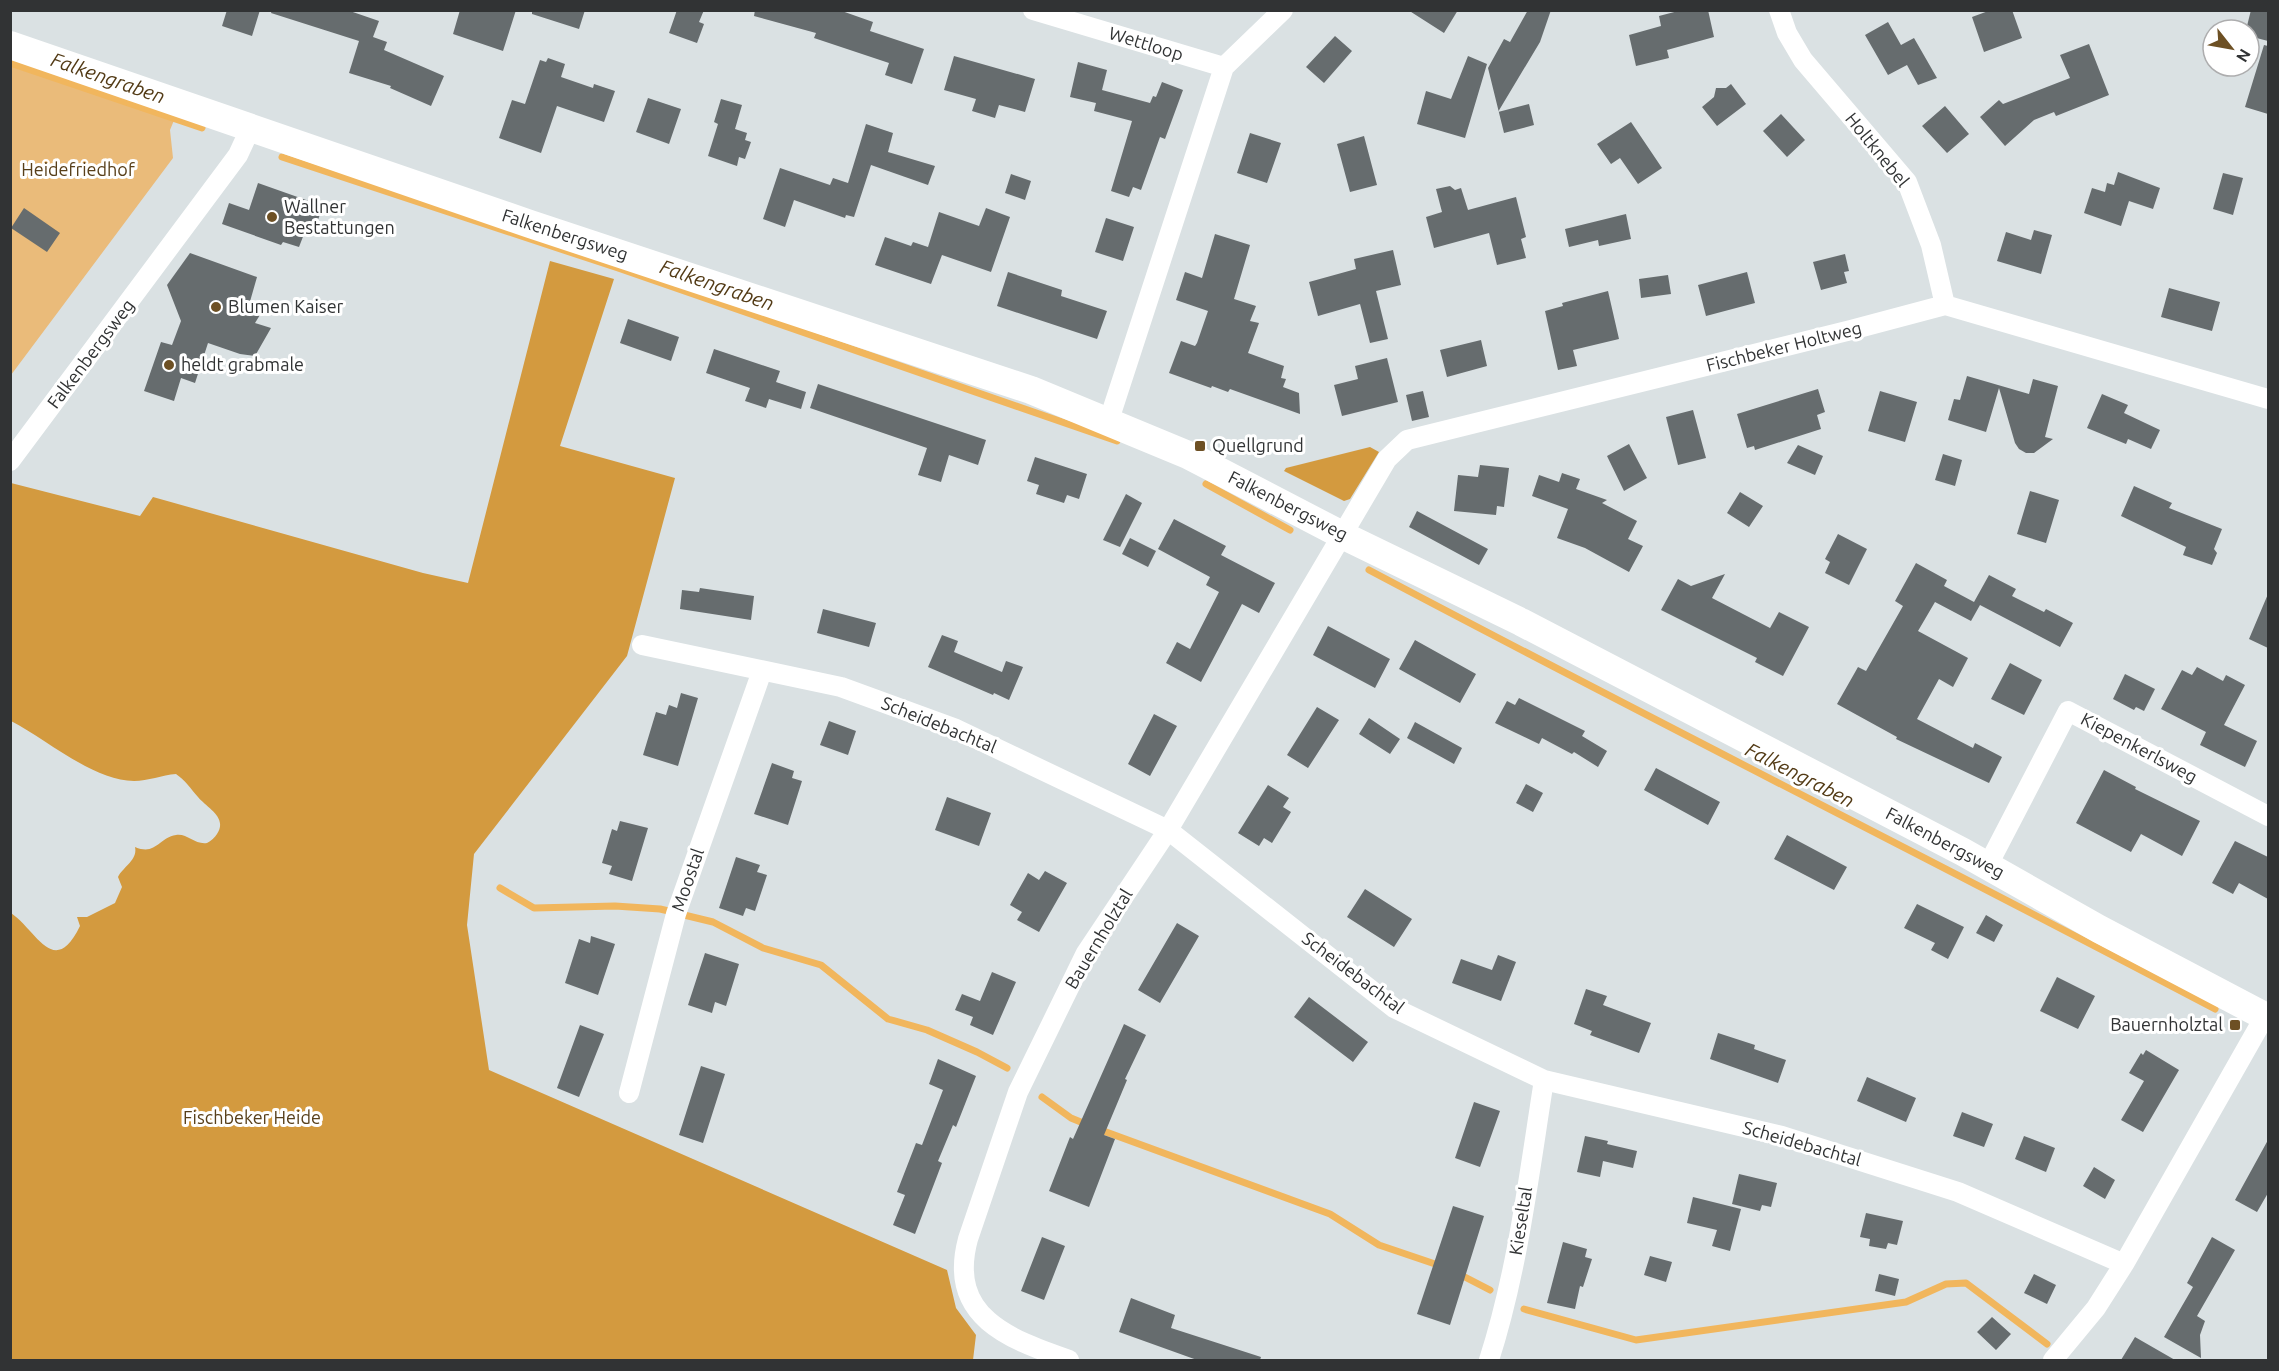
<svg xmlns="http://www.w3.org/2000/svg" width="2279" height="1371" font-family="Ubuntu,sans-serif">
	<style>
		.green { fill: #eabb7a }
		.forest { fill: #d39a3f }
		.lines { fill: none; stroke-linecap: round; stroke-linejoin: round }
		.stream { stroke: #f1b65d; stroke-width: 7 }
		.building { fill: #666c6e }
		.street { stroke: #fff; stroke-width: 20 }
		.secondary { stroke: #fff; stroke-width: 28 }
		.poi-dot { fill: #6d5024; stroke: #fff; stroke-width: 2 }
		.labels { text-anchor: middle; stroke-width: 6; stroke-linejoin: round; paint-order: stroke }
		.street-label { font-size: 18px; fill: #313334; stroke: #fff }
		.park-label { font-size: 18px; fill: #583f1a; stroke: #fff }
		.poi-label { font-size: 18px; fill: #313334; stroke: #fff; text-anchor: start }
		.water-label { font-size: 20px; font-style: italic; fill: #533b16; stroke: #fff }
	</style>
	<rect width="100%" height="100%" fill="#dae1e3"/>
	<path class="green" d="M11 56 177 113 170 130 173 158 11 375Z"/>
	<path class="forest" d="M550 261 614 279 560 446 675 478 627 656 474 854 467 925 489 1070 947 1270 956 1308 976 1335 973 1360H11V913C37 931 54 979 80 926L77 917H87L115 903 122 887 118 877C123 867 138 860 135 847 156 856 158 838 176 835 187 833 195 845 207 843 211 841 215 837 217 834 228 817 207 808 198 797 191 789 185 780 176 774 162 775 148 781 134 781 94 781 46 739 11 721V483L140 516 153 497 423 573 468 583Z
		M1370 447 1379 452 1350 499 1344 501 1284 471 1286 468Z"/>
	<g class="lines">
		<path class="stream" d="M10 63 202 128
			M282 157 618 268 1117 441
			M1206 484 1290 530
			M1369 570C1650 719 1934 861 2215 1009
			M500 888 534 908 615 906 660 909 673 912
			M680 914 713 922 763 948 821 965 888 1019 927 1030 977 1052 1007 1068
			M1042 1097 1071 1118 1088 1125
			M1098 1129 1330 1214 1379 1245 1441 1266
			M1459 1274 1490 1290
			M1524 1309 1636 1340 1906 1302 1946 1284 1966 1283 2047 1344"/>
	</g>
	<path class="building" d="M227 10H260L252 36 222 26Z
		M272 10H347L379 21 373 37 387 42 384 50 444 76 431 106 390 88 391 86 349 73 359 41 271 13Z
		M460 10H516L503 51 453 34Z
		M532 10H585L579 29 532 14Z
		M677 10H704L699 22 704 24 697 43 669 33Z
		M755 10H839L873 22 870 31 924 49 912 84 885 75 889 63 814 38 816 33 754 16Z
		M1408 10H1458L1444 33Z
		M1528 10H1551L1540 42 1498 112 1529 104 1534 125 1504 133 1488 68 1504 39 1510 42Z
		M1682 10H1708L1714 37 1667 50 1669 58 1636 66 1629 35 1661 26 1659 16Z
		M1991 10H2012L2022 38 1984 52 1972 17Z
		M2251 10H2268V41L2249 36V30H2246Z
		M1888 22 1901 45 1914 38 1937 78 1918 85 1907 65 1888 75 1865 35Z
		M1335 36 1352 51 1324 83 1306 67Z
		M2089 44 2109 95 2056 116 2054 112 2034 120 2005 146 1980 117 1999 100 2003 104 2070 78 2060 55Z
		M2264 45 2268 46V114L2245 107Z
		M954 56 1035 79 1025 112 999 105 995 118 972 111 976 99 944 90Z
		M1468 56 1487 64 1465 138 1417 124 1426 91 1451 99Z
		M548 58 565 64 561 77 593 88 594 84 615 91 604 122 557 106 541 153 499 138 512 100 525 104 540 60 546 62Z
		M1078 62 1107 70 1102 90 1150 103 1153 96 1156 97 1162 82 1183 90 1165 139 1160 137 1141 190 1133 187 1129 197 1111 191 1132 121 1094 111 1096 103 1070 97Z
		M1731 84 1746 104 1717 126 1702 107 1714 97 1716 88H1726Z
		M648 98 681 109 669 144 636 132Z
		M721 99 742 105 735 129 747 133 745 140 751 142 745 159 739 157 737 166 708 156 718 124 714 122Z
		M1945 106 1969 134 1947 153 1922 126Z
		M1781 114 1805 140 1787 157 1763 131Z
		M1631 122 1662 168 1638 184 1620 158 1611 164 1597 144Z
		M866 124 893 133 888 152 935 166 928 185 871 165 854 217 846 215 845 218 794 200 785 227 763 219 780 168 830 185 833 178 848 183Z
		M1250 133 1281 143 1267 183 1237 173Z
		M1364 136 1377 185 1350 192 1337 144Z
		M2118 172 2160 188 2153 209 2129 201 2121 226 2084 213 2092 188 2105 192 2107 183 2114 185Z
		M2223 173 2243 178 2233 215 2213 209Z
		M1011 174 1031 181 1025 200 1005 193Z
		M258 183 323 206 314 231 306 229 299 247 283 242 281 245 222 224 229 203 249 210Z
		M1450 186 1455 190 1461 188 1468 210 1516 197 1526 237 1521 239 1526 258 1497 265 1489 233 1434 248 1426 217 1442 212 1436 189Z
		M24 208 60 233 47 252 11 228Z
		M986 208 1010 217 991 272 942 255 931 284 875 265 885 237 911 246 913 242 928 247 939 212 979 226Z
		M1626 214 1631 239 1599 246 1598 240 1569 247 1565 229Z
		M1106 218 1134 227 1123 261 1095 252Z
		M2034 230 2052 235 2041 274 1997 261 2006 232 2031 240Z
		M1215 234 1250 245 1234 299 1256 306 1250 321 1259 323 1248 353 1284 366 1281 378 1286 379 1283 387 1299 393 1300 414 1230 389 1228 392 1212 386 1211 388 1169 373 1181 341 1195 346 1197 343 1208 311 1176 300 1185 272 1202 278Z
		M1393 250 1401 285 1376 291 1388 339 1370 343 1360 304 1318 316 1309 282 1356 269 1354 259Z
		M190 253 257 277 249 305 263 310 255 323 271 328 255 356 240 354 208 343 195 383 181 378 174 401 144 391 161 342 172 345 181 321 167 285Z
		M1845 254 1849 271 1844 272 1847 283 1821 290 1813 262Z
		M1008 272 1062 290 1061 296 1107 311 1097 339 997 306Z
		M1747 272 1755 303 1706 316 1698 285Z
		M1668 275 1671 294 1641 298 1639 279Z
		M2169 288 2220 302 2212 331 2161 317Z
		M1608 291 1619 339 1573 350 1577 366 1558 370 1545 311 1563 306 1562 303Z
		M628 319 679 337 671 361 620 343Z
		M1481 340 1487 366 1447 377 1440 350Z
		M714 349 780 371 776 382 806 392 801 409 769 399 766 408 745 401 750 388 706 373Z
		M1387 358 1398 402 1342 416 1334 385 1358 379 1355 366Z
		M1967 376 2029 394 2033 379 2058 386 2045 437 2053 439 2034 453H2026L2019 449 2015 443 1999 388 1986 432 1948 420 1954 399 1960 400Z
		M818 384 986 440 978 465 949 455 941 482 918 475 927 448 810 408Z
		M1818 389 1825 412 1817 415 1821 429 1755 450 1754 446 1747 448 1737 414Z
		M1423 391 1429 417 1412 421 1406 395Z
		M1880 391 1917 402 1905 442 1868 431Z
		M2102 394 2128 405 2124 413 2160 430 2151 449 2128 439 2126 444 2087 428Z
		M1693 410 1706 458 1678 465 1666 417Z
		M1629 444 1647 478 1624 491 1607 456Z
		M1798 445 1823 456 1815 475 1787 463Z
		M1943 454 1962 460 1955 486 1935 480Z
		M1035 457 1087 474 1079 499 1067 495 1064 503 1036 494 1039 485 1027 481Z
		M1480 465 1509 468 1504 507 1497 506 1496 515 1454 511 1458 475 1478 477Z
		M1562 473 1580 479 1576 489 1607 500 1602 503 1637 521 1628 539 1643 546 1629 572 1585 548 1557 538 1568 509 1532 496 1539 475 1559 482Z
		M2134 486 2172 503 2169 508 2222 529 2214 549 2217 553 2212 565 2183 555 2186 547 2121 516Z
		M2030 491 2059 500 2046 543 2017 534Z
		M1740 492 1763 506 1749 527 1727 513Z
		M1126 494 1142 503 1120 547 1103 540Z
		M1417 511 1488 549 1479 565 1409 527Z
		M1174 519 1226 546 1221 555 1275 583 1259 613 1242 604 1201 682 1166 663 1177 642 1190 649 1219 592 1206 585 1210 577 1158 549Z
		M1838 534 1867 549 1849 585 1825 573 1830 562 1825 559Z
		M1130 538 1156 551 1148 567 1122 554Z
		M1916 563 1947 580 1944 586 1974 602 1989 575 2016 589 2012 596 2044 612 2046 609 2073 623 2060 647 1980 605 1971 621 1935 602 1918 631 1968 658 1953 687 1939 679 1917 719 1973 748 1975 743 2002 757 1989 783 1896 739 1897 737 1837 704 1858 667 1866 671 1903 606 1895 601Z
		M1725 574 1712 598 1770 628 1779 612 1809 627 1783 676 1755 662 1757 658 1661 610 1678 579 1691 586Z
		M700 588 754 596 751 620 680 609 682 590 699 592Z
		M2268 594V648L2249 639Z
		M823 609 876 623 869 647 817 633Z
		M1328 626 1390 659 1375 688 1313 655Z
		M942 635 958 641 954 652 1002 672 1006 661 1023 667 1009 700 994 693 993 695 928 667Z
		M1415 640 1476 674 1460 703 1399 669Z
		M2010 663 2042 680 2024 715 1991 699Z
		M2197 667 2223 681 2226 675 2245 685 2224 725 2257 741 2245 767 2200 745 2206 732 2161 709 2182 670 2192 675Z
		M2125 674 2155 689 2144 711 2136 707 2134 710 2113 699Z
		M681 693 698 698 678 766 643 755 656 712 666 715 669 705 677 708Z
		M1519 698 1585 731 1582 736 1607 751 1598 767 1574 752 1572 754 1542 738 1539 744 1495 723 1507 701 1515 705Z
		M1317 707 1339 720 1308 768 1287 755Z
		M1154 714 1177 726 1150 776 1128 764Z
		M1369 718 1400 739 1390 754 1359 734Z
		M829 721 856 731 848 755 820 745Z
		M1415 722 1462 748 1454 764 1407 738Z
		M772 763 794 771 792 778 802 781 788 825 754 814Z
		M1656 768 1720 802 1708 825 1644 790Z
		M2104 770 2136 787 2135 789 2200 821 2182 856 2141 834 2131 852 2076 823Z
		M1526 784 1543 793 1533 812 1516 803Z
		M1268 785 1289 798 1283 807 1291 812 1272 843 1264 838 1259 846 1238 833Z
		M947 797 991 813 979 846 935 830Z
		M620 821 648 828 632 881 609 874 612 866 602 863 612 829 617 831Z
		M1787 835 1847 867 1834 890 1774 859Z
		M2235 841 2268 857V899L2239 883 2233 894 2212 883Z
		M736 857 760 865 757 872 767 875 755 911 746 908 743 916 719 908Z
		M1045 871 1067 883 1039 932 1017 920 1022 912 1010 905 1028 873 1039 880Z
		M1365 889 1412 919 1394 947 1347 917Z
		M1917 904 1964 927 1948 959 1931 950 1935 943 1904 928Z
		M1986 915 2003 925 1994 942 1976 933Z
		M1177 923 1199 936 1160 1003 1138 990Z
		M591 936 615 944 598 995 565 983 579 939 590 943Z
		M705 953 739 964 726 1006 715 1002 712 1013 688 1005Z
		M1498 955 1516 962 1501 1001 1452 983 1461 959 1492 970Z
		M992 972 1016 982 993 1035 970 1025 973 1017 955 1010 962 994 980 1001Z
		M2057 977 2095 996 2078 1029 2040 1011Z
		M1586 989 1607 996 1603 1005 1651 1023 1639 1053 1590 1035 1592 1031 1574 1024Z
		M1309 997 1368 1042 1353 1062 1294 1017Z
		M1124 1024 1146 1035 1125 1079 1127 1080 1104 1135 1115 1139 1089 1207 1049 1191 1070 1137 1073 1139Z
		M580 1025 604 1034 579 1097 557 1088Z
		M1718 1033 1755 1045 1754 1049 1786 1060 1778 1083 1710 1059Z
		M2146 1050 2179 1070 2143 1132 2121 1120 2144 1081 2129 1073 2141 1053 2143 1055Z
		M938 1059 976 1076 956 1127 953 1125 938 1161 942 1163 915 1234 893 1225 905 1195 897 1192 916 1143 922 1145 943 1090 929 1084Z
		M701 1066 725 1074 703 1143 679 1135Z
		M1867 1077 1916 1098 1906 1122 1857 1101Z
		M1474 1102 1500 1111 1480 1167 1455 1158Z
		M1962 1112 1993 1124 1984 1147 1953 1136Z
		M1585 1136 1608 1141 1607 1144 1637 1151 1633 1168 1603 1161 1600 1177 1577 1172Z
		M2024 1136 2055 1148 2046 1172 2015 1159Z
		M2268 1140V1193L2257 1212 2235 1200Z
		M2094 1167 2115 1180 2105 1199 2083 1186Z
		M1739 1174 1777 1183 1771 1207 1762 1205 1760 1211 1732 1204Z
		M1693 1197 1741 1209 1730 1251 1712 1246 1717 1230 1687 1223Z
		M1453 1206 1484 1216 1450 1325 1417 1314Z
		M1866 1213 1903 1221 1897 1245 1888 1243 1886 1249 1869 1246 1870 1239 1860 1237Z
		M1042 1237 1065 1246 1044 1300 1021 1291Z
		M2212 1237 2235 1250 2197 1316 2205 1321 2200 1335 2201 1358 2164 1337 2193 1287 2187 1283Z
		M1563 1242 1587 1249 1585 1257 1592 1259 1583 1287 1580 1286 1575 1309 1547 1303Z
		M1650 1256 1672 1262 1666 1282 1644 1275Z
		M1879 1274 1899 1279 1895 1296 1875 1291Z
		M2034 1274 2056 1285 2047 1304 2024 1293Z
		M1131 1298 1175 1315 1171 1328 1261 1357 1260 1360H1197L1119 1332Z
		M1992 1317 2011 1334 1996 1350 1977 1332Z
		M2135 1337 2175 1360H2121Z"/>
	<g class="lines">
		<path class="street" d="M1033 10 1224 67
			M1779 10 1787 33 1803 60 1907 182 1931 245 1945 305
			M1109 420 1224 67 1283 10
			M10 461 238 155 251 127
			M642 645 841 687 956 729 1168 830 1394 1008 1544 1080 1782 1136 1958 1192 2124 1264
			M1988 865 2068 711 2268 816
			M629 1093 676 914 762 671
			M1069 1360C1009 1339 947 1317 968 1239L1018 1092 1086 953 1168 830 1387 459 1407 440 1851 330 1945 305 2268 399
			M1489 1360C1518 1270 1529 1174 1544 1080
			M2053 1360 2096 1308 2124 1264 2265 1016"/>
		<path class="secondary" d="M10 45 530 224 1031 390 1188 455 1342 535 1521 622 1963 852 2099 929 2268 1018"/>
	</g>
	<g class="poi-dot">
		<circle cx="272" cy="217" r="6"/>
		<circle cx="216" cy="307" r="6"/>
		<circle cx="169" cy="365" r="6"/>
		<rect x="1194" y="440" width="12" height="12" rx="3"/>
		<rect x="2229" y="1019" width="12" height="12" rx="3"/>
	</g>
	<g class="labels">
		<g class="street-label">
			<text transform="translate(1146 44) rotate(17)" y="6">Wettloop</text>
			<text transform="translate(1877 150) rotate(51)" y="6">Holtknebel</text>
			<text transform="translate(565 235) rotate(18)" y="6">Falkenbergsweg</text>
			<text transform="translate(1784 347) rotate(-14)" y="6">Fischbeker Holtweg</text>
			<text transform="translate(91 354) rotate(-53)" y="6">Falkenbergsweg</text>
			<text transform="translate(1288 506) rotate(27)" y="6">Falkenbergsweg</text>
			<text transform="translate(939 725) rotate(22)" y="6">Scheidebachtal</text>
			<text transform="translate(2139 748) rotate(28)" y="6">Kiepenkerlsweg</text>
			<text transform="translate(1945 843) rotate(28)" y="6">Falkenbergsweg</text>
			<text transform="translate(688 880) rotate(-71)" y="6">Moostal</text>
			<text transform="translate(1099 939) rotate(-59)" y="6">Bauernholztal</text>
			<text transform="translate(1353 973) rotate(37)" y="6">Scheidebachtal</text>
			<text transform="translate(1802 1144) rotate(16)" y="6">Scheidebachtal</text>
			<text transform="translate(1521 1221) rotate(-81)" y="6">Kieseltal</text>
		</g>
		<g class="park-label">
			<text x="78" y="176">Heidefriedhof</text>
			<text x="252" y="1124">Fischbeker Heide</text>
		</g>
		<g class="poi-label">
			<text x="284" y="213">Wallner<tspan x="284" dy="21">Bestattungen</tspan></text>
			<text x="228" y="313">Blumen Kaiser</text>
			<text x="181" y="371">heldt grabmale</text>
			<text x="1212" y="452">Quellgrund</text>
			<text x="2223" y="1031" text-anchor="end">Bauernholztal</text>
		</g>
		<g class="water-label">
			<text transform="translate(108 78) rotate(19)" y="7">Falkengraben</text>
			<text transform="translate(717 285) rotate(19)" y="7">Falkengraben</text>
			<text transform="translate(1800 775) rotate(27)" y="7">Falkengraben</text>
		</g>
	</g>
	<rect width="2279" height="1371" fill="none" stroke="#313334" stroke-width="24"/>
	<g transform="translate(2231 48) rotate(121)"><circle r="28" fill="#ffffff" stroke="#adadae" stroke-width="1.5"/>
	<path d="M0-4.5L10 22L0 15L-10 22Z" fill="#6d5024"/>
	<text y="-9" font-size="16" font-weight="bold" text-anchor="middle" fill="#313334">N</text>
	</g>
</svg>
